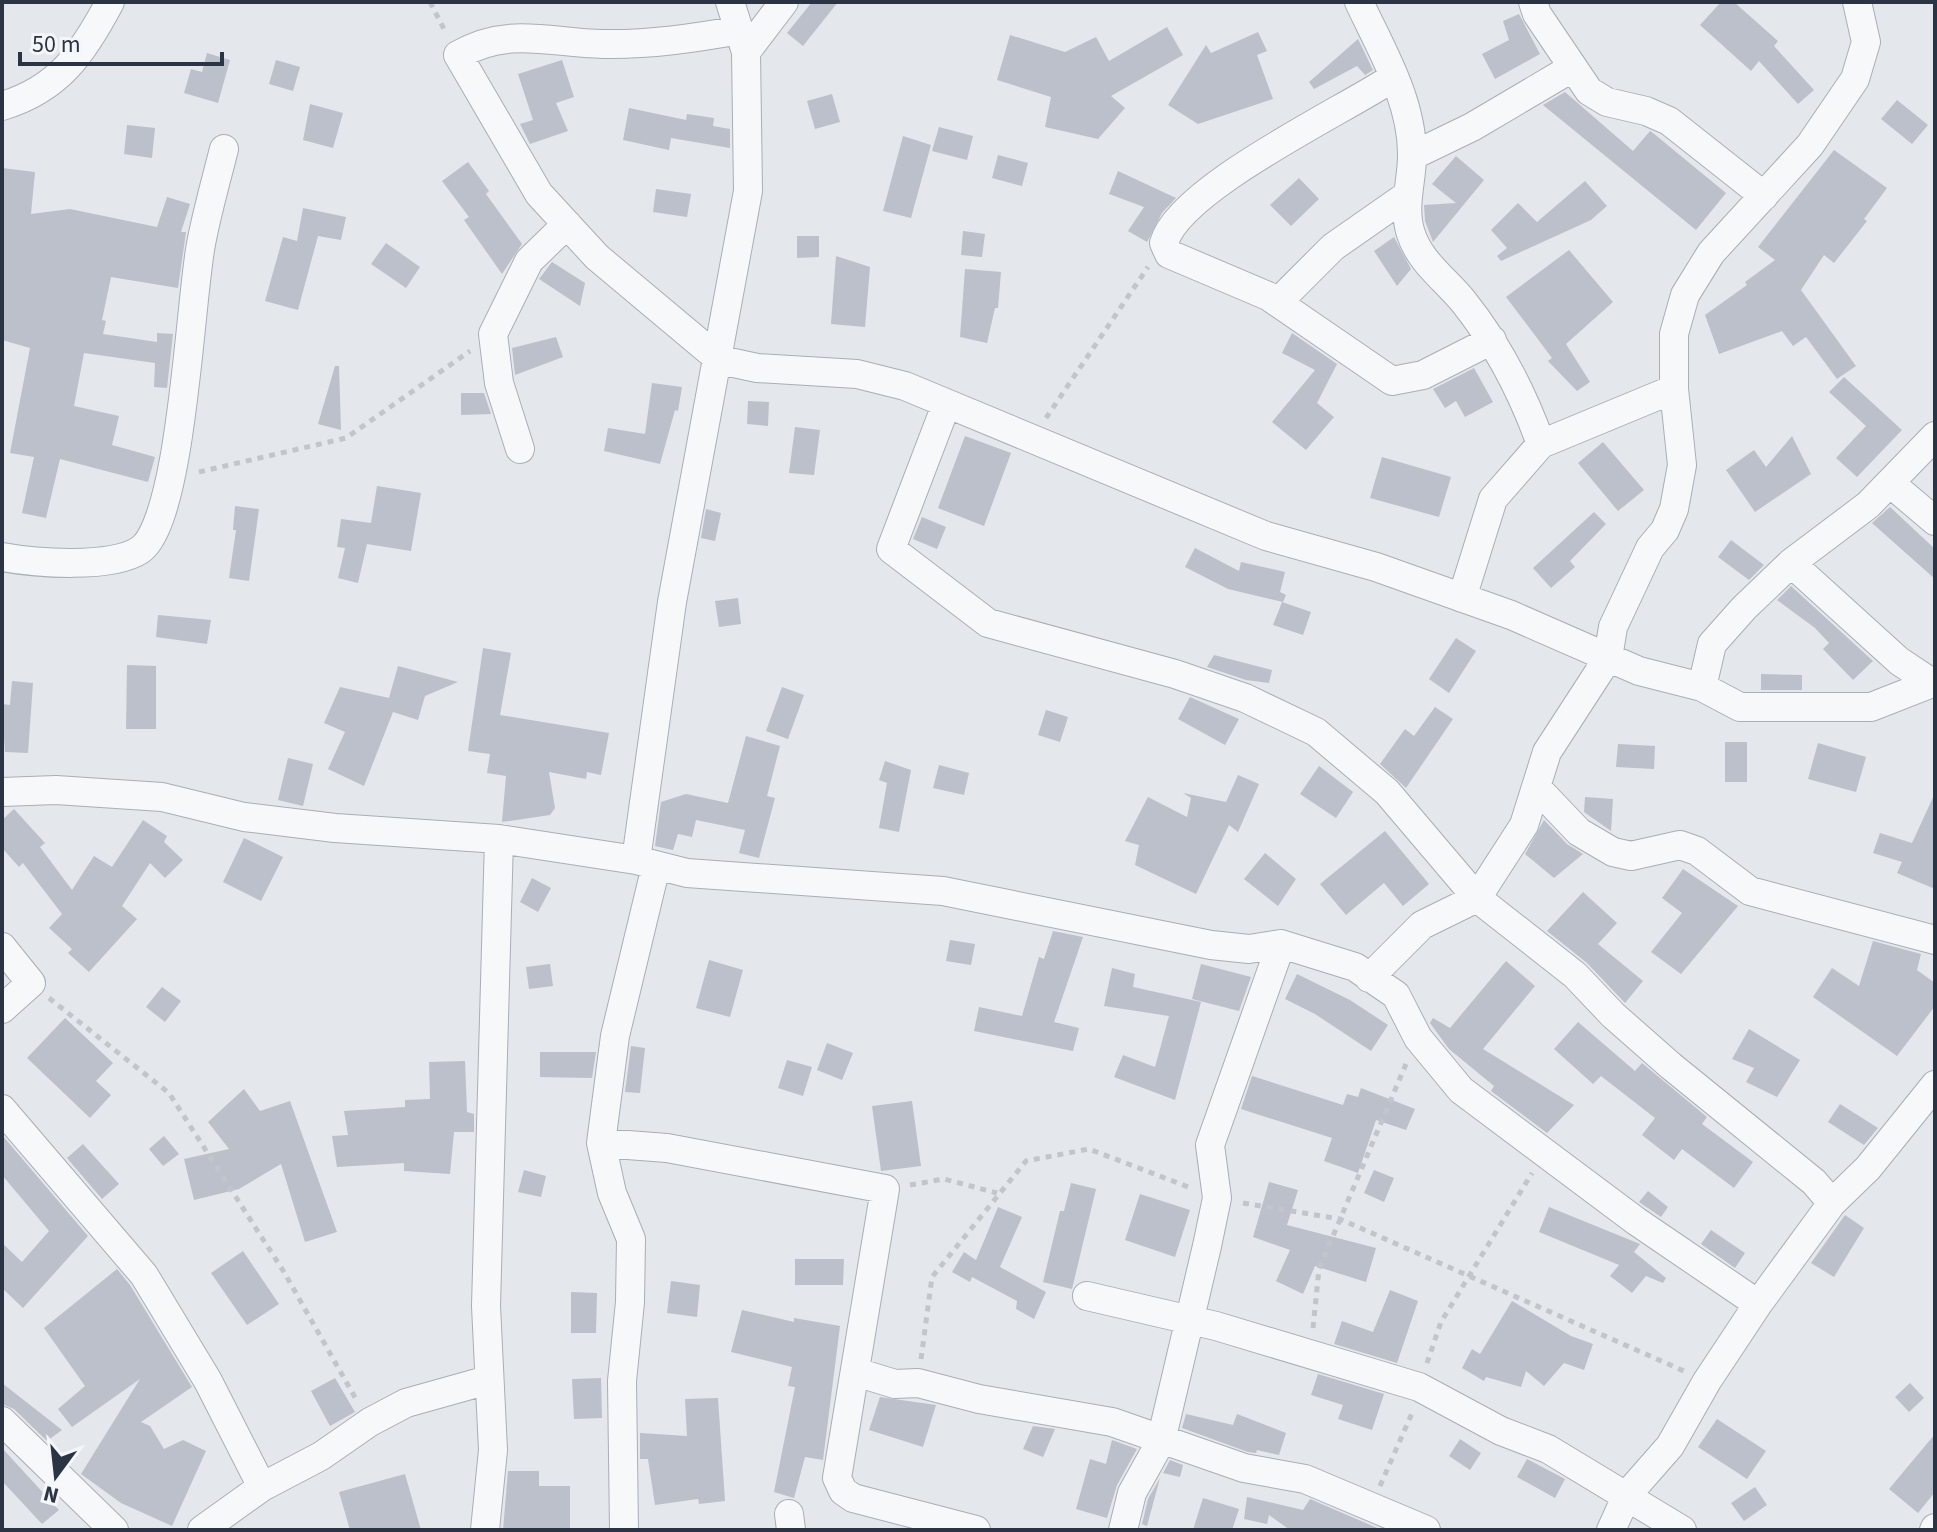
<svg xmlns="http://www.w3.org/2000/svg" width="1937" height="1532" font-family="'Source Sans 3',sans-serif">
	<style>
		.building { fill: #bbc0ca }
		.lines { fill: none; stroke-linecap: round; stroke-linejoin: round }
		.minor-casing { stroke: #a9aeb7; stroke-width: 30 }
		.path { stroke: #c2c5cb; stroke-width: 5; stroke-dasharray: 6 6; stroke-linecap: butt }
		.minor { stroke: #f7f8fa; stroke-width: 28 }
	</style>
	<rect width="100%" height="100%" fill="#e4e7ec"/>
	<path class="building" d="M812 2H838L803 46 787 33Z
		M1721 2H1734L1778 41 1774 46 1814 90 1798 104 1759 61 1751 71 1700 25Z
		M1519 14 1540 54 1495 79 1482 54 1509 40 1503 21Z
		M1167 27 1183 55 1111 96 1125 108 1098 139 1045 127 1051 97 997 80 1010 35 1065 52 1096 37 1109 61Z
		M1258 32 1267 51 1257 55 1273 99 1198 124 1168 105 1206 45 1211 53Z
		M1358 39 1373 70 1365 75 1357 66 1314 89 1309 82Z
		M207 53 230 60 218 103 184 93 191 69 202 72Z
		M276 60 300 67 293 91 269 84Z
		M562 60 574 97 556 103 568 131 530 144 520 124 533 120 518 74Z
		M1565 92 1633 151 1650 131 1653 133 1726 193 1696 230 1543 105Z
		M832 94 840 122 815 129 807 101Z
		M1897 100 1928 125 1912 144 1881 119Z
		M310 104 343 113 333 148 303 140Z
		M629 108 686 120 687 114 714 118 713 126 730 129V148L671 138 669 150 623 140Z
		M127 125 155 128 152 158 124 154Z
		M939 127 973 136 967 160 932 151Z
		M903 136 931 145 911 218 883 211Z
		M1834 150 1887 188 1864 219 1867 221 1834 263 1824 255 1801 290 1856 366 1837 379 1806 337 1793 346 1782 331 1719 354 1705 315 1747 285 1745 282 1775 260 1758 247Z
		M998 155 1028 163 1022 186 992 178Z
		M1456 156 1484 180 1433 242 1425 221 1424 205 1456 203 1432 184Z
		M468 162 489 191 486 194 522 244 502 274 464 220 469 217 442 181Z
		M2 168 35 172 31 214 70 209 157 227 167 197 190 204 181 232H186L178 288 111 277 102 320 106 321 103 334 157 342V333L173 334 167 388 154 387 155 363 84 353 74 406 119 416 112 445 155 457 148 482 60 459 46 518 22 513 34 457 10 453 30 348 2 340Z
		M1118 171 1176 198 1162 213 1147 242 1128 231 1144 207 1109 194Z
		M1299 178 1319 199 1291 226 1270 205Z
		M1585 181 1607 206 1591 220 1501 261 1497 256 1507 248 1491 230 1518 203 1537 222Z
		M656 189 691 194 687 217 653 212Z
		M303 208 346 217 341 240 318 236 298 310 265 301 283 237 297 241Z
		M963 231 985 234 982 257 961 255Z
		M797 236H819V257L797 258Z
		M1394 237 1411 269 1397 286 1374 251Z
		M386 243 420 267 406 288 371 264Z
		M1569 250 1613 302 1566 344 1590 382 1577 391 1548 361 1552 358 1506 297Z
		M836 256 870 267 865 327 831 324Z
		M552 262 585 283 580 306 539 279Z
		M965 269 1001 272 998 308H995L987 343 960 337Z
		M1292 333 1337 364 1317 403 1334 417 1306 450 1272 422 1315 370 1282 353Z
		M556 337 563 357 515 375 512 348Z
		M335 366H339L341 430 318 424Z
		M1474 368 1493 402 1465 417 1456 401 1445 408 1433 389Z
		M1844 377 1902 430 1857 477 1836 458 1866 426 1829 392Z
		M652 383 682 387 678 411 675 410 660 464 604 451 608 428 645 434Z
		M461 393H484L491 414 461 415Z
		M748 401 769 402 768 426 747 424Z
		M795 427 820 430 814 475 789 473Z
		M965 436 1011 453 984 526 938 508Z
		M1792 436 1811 474 1755 512 1726 470 1754 450 1766 467Z
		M1603 442 1644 490 1618 511 1578 463Z
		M1382 457 1451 477 1439 517 1370 498Z
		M377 486 421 493 411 551 367 544 358 583 338 578 345 548 337 547 341 519 371 523Z
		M235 506 259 509 249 581 229 578 236 530H233Z
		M1890 507 1935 549V579L1872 523Z
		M706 509 721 513 715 541 701 538Z
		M1594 512 1606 524 1570 561 1575 567 1551 588 1533 568Z
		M922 517 946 527 937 549 913 539Z
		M1731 540 1764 565 1749 580 1718 557Z
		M1195 548 1239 571 1241 562 1285 572 1280 592 1286 595 1283 602 1228 589 1185 567Z
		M1791 586 1873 661 1853 680 1823 649 1829 643 1815 628 1777 600Z
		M738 598 741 624 719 627 715 601Z
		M1282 602 1311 612 1303 635 1273 625Z
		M158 615 211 620 207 644 156 637Z
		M1456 638 1476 651 1449 693 1429 679Z
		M483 648 511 653 500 715 609 733 601 775 587 772 586 779 549 772 555 808 550 815 502 822 506 776 487 773 490 754 468 751Z
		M1214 655 1272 670 1269 683 1246 680 1207 667Z
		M127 665 156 666V729H126Z
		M398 666 458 682 425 696 418 720 393 712 364 786 328 769 345 732 324 723 340 687 389 698Z
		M1761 674 1802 675V690H1761Z
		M12 681 33 683 28 753 5 752 2 704 10 705Z
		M782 687 804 695 788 739 766 731Z
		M1190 697 1239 719 1225 745 1178 719Z
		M1435 707 1453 719 1406 788 1380 764 1405 729 1414 736Z
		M1046 710 1068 717 1060 742 1038 735Z
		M746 736 780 746 767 796 775 798 759 858 739 853 745 830 696 820 692 837 678 834 673 850 655 846 661 802 686 794 728 803Z
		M1725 742H1747V782H1725Z
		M1818 743 1866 757 1856 792 1808 779Z
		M1618 744 1655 746 1654 769 1616 767Z
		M288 758 313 764 303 806 278 800Z
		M885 761 911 770 899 832 879 828 887 783 879 780Z
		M939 765 969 773 964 795 933 788Z
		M1319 766 1353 792 1336 818 1300 794Z
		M1238 775 1259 784 1238 832 1229 825 1196 894 1135 865 1139 845 1125 841 1148 797 1187 817 1191 798 1183 793 1226 802Z
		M1935 793V889L1897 873 1902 862 1873 853 1880 833 1912 843Z
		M1585 797 1613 799 1611 831 1584 812Z
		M14 809 45 843 40 847 72 890 94 856 112 867 143 820 167 836 164 842 183 860 165 878 150 863 122 906 137 919 89 972 68 953 72 949 49 928 62 914 23 863 19 867 2 848V820Z
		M1544 820 1567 844 1583 854 1554 878 1525 854Z
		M1385 831 1429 884 1403 906 1384 883 1346 915 1320 884Z
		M244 838 283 857 261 901 223 882Z
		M1265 853 1296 879 1278 906 1244 879Z
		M1683 869 1738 906 1681 974 1651 952 1682 913 1662 898Z
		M532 878 551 888 538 912 520 902Z
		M1583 892 1617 923 1598 944 1643 981 1625 1003 1587 963 1547 931Z
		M1053 931 1083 937 1054 1022 1079 1028 1073 1051 974 1031 979 1007 1022 1016 1039 957 1044 959Z
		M950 940 975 944 971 965 946 961Z
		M1873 941 1921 954 1917 970 1935 983V1006L1897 1056 1813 997 1832 968 1859 986Z
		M709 960 743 970 730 1017 696 1008Z
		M1506 961 1535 986 1483 1049 1574 1105 1547 1133 1491 1091 1494 1086 1449 1049 1430 1023 1433 1018 1450 1028Z
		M550 964 553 986 529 989 526 967Z
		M1201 964 1251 977 1239 1011 1192 999Z
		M1112 968 1135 974 1133 987 1201 1002 1175 1100 1114 1077 1123 1055 1155 1067 1169 1016 1104 1006Z
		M1297 974 1350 1000 1388 1025 1371 1051 1315 1014 1285 999Z
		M162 987 181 1001 165 1022 146 1007Z
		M65 1018 113 1063 96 1081 111 1095 90 1118 27 1058Z
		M1578 1022 1635 1071 1642 1063 1707 1117 1702 1124 1753 1162 1734 1188 1682 1149 1674 1160 1642 1135 1655 1118 1601 1076 1593 1084 1554 1049Z
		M1749 1029 1800 1060 1777 1097 1746 1082 1754 1068 1732 1059Z
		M827 1043 853 1053 842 1080 817 1070Z
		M631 1046 645 1048 640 1093 625 1092Z
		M540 1052H596L592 1078 540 1077Z
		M787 1060 812 1067 803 1096 778 1088Z
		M465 1061 467 1112 474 1114V1132H454L450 1174 404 1171V1163L337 1167 332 1136 348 1135 344 1111 405 1107V1100L430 1099 429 1062Z
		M1252 1076 1343 1105 1347 1094 1358 1097 1361 1088 1415 1109 1406 1130 1376 1120 1358 1173 1324 1161 1332 1138 1241 1109Z
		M244 1089 260 1111 290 1101 337 1232 305 1242 281 1164 239 1189 194 1200 184 1159 229 1149 208 1122Z
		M912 1101 921 1166 881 1171 872 1106Z
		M1840 1104 1878 1128 1864 1145 1828 1122Z
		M2 1135 88 1236 23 1308 2 1288V1243L22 1262 49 1231 2 1175Z
		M164 1136 179 1154 163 1166 149 1149Z
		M83 1144 119 1184 102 1199 67 1158Z
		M524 1170 546 1176 541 1197 518 1192Z
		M1374 1170 1394 1178 1384 1202 1364 1193Z
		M1269 1182 1298 1190 1287 1225 1376 1248 1366 1282 1315 1266 1303 1294 1276 1281 1290 1250 1253 1237Z
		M1071 1183 1096 1189 1072 1289 1043 1282 1060 1211H1064Z
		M1648 1191 1668 1207 1661 1217 1639 1202Z
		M1140 1194 1190 1210 1175 1257 1125 1240Z
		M998 1207 1022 1217 1000 1267 1046 1292 1034 1319 1016 1309 1017 1301 972 1277 970 1282 952 1272 964 1252 976 1260Z
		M1549 1207 1640 1244 1634 1252 1666 1278 1663 1283 1646 1276 1632 1293 1610 1276 1619 1265 1539 1232Z
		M1845 1215 1864 1228 1834 1277 1811 1263Z
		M1711 1230 1745 1253 1735 1268 1701 1244Z
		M243 1251 279 1304 247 1325 211 1273Z
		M795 1259H844L843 1285H795Z
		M117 1269 130 1285 192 1387 141 1422 150 1426 164 1449 183 1440 206 1451 172 1526 121 1503 81 1474 140 1379 72 1427 58 1409 85 1386 44 1328Z
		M671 1281 700 1285 697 1317 667 1313Z
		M1390 1290 1418 1301 1397 1363 1334 1344 1342 1321 1373 1332Z
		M571 1292 597 1293 596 1333H571Z
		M1512 1301 1571 1336 1593 1344 1584 1370 1564 1363 1544 1386 1526 1371 1521 1387 1486 1377 1484 1381 1462 1368 1472 1349 1480 1354Z
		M742 1310 794 1322V1318L840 1326 823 1460 805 1457 794 1498 774 1492 795 1387 788 1386 792 1367 731 1352Z
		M1318 1374 1384 1394 1372 1430 1338 1419 1343 1405 1311 1395Z
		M335 1378 355 1412 330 1426 311 1391Z
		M601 1378 602 1418 574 1419 572 1379Z
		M2 1383 62 1430 47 1441 14 1409 2 1404Z
		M1910 1383 1924 1398 1909 1412 1895 1397Z
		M880 1397 936 1405 923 1447 869 1430Z
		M718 1398 725 1501 699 1504 698 1499 655 1505 648 1459H640V1433L687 1436 685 1399Z
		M1186 1414 1233 1425 1237 1414 1286 1433 1279 1455 1257 1450 1256 1453 1248 1452 1182 1428Z
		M1717 1419 1766 1451 1747 1479 1698 1447Z
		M1033 1426 1055 1429 1043 1457 1023 1449Z
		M1935 1434V1492L1918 1513 1889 1489Z
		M1460 1439 1481 1453 1470 1470 1449 1456Z
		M1112 1440 1137 1449 1117 1485 1107 1518 1076 1509 1090 1459 1106 1464Z
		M2 1448 59 1510 42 1524 2 1481Z
		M1527 1459 1565 1479 1555 1498 1517 1477Z
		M1170 1460 1183 1465 1180 1477 1163 1473Z
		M508 1471H539V1486H570V1530H503Z
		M405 1474 421 1530H350L339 1492Z
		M1160 1478 1147 1526 1142 1524 1148 1499Z
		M1755 1487 1767 1505 1744 1521 1731 1503Z
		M1247 1497 1303 1510 1310 1499 1382 1530H1290L1269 1515 1267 1524 1244 1519Z
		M1203 1498 1239 1509 1232 1530H1193Z"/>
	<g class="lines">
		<defs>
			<path id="minor" d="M1359 2C1381 49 1413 102 1412 156 1412 182 1402 207 1411 234 1420 262 1445 279 1463 301 1496 342 1523 394 1541 444
				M1533 2 1537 14 1589 91 1607 102 1646 111 1669 121 1764 196
				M740 30C695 38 649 45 603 44 549 43 509 26 458 55L539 194 597 257 720 360 757 368 857 374 905 386 1266 536 1376 567 1511 615 1639 671 1702 687 1740 707H1871L1935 682
				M746 52 784 2
				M1394 77C1345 110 1179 188 1164 243L1169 254 1268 296 1392 381 1423 375 1492 340
				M2 106C59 89 83 53 110 2
				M1412 156 1472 127 1572 68
				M1278 302 1333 247 1406 196
				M946 405 891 549 988 623 1175 674 1245 698 1316 732 1387 792 1477 898 1575 975 1613 1015 1671 1066 1814 1182 1832 1203
				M520 449 499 383 493 334 529 261 567 224
				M1890 483 1935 521
				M2 557C35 563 111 569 140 550 182 521 190 300 201 244 207 212 216 181 224 149
				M1791 563 1899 661 1932 683
				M1462 598 1493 499 1541 444 1674 389
				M1702 687 1712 644 1744 608 1791 563 1868 505 1935 436
				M1538 789 1579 832 1613 852 1631 856 1680 845 1697 851 1750 891 1935 940
				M2 792 56 790 162 797 244 817 335 828 499 839 636 860 687 873 943 891 1211 945 1249 949 1281 944 1355 967 1396 995 1418 1038 1461 1090 1636 1221 1758 1304
				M636 860 672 602 748 191 746 52 730 2
				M2 947 31 983 2 1009
				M1369 978 1422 925 1477 898 1524 825 1547 752 1608 658 1613 627 1650 548 1665 530 1674 509 1682 465 1674 389V334L1685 295 1711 253 1810 145 1855 79 1866 42 1857 2
				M2 1109 144 1275 208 1381 262 1487
				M601 1143 667 1148 885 1189 837 1478 843 1491 853 1498 976 1530
				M1087 1296 1216 1326 1419 1387 1501 1431 1548 1449 1682 1530
				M856 1372 895 1384 918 1383 979 1399 1112 1422 1244 1468 1305 1479 1426 1530
				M2 1421 114 1530
				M789 1514 791 1530
				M202 1530 262 1487 321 1456 370 1422 406 1403 488 1380
				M485 1530 493 1450 486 1306 499 839
				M624 1530 622 1381 630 1302 631 1239 612 1193 601 1143 615 1036 656 866
				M1123 1530 1132 1493 1161 1441 1207 1246 1217 1198 1210 1145 1281 944
				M1611 1530 1627 1495 1670 1446 1707 1381 1758 1304 1832 1203 1868 1168 1935 1085
				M1934 1530 1935 1528"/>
		</defs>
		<use href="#minor" class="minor-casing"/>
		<path class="path" d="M430 2 446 33
			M1046 418 1148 267
			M199 472 346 438 470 351
			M49 998 169 1093 284 1272 357 1401
			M910 1185 944 1179 997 1193
			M1243 1203 1340 1219 1684 1371
			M1313 1328 1319 1269 1406 1064
			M921 1359 932 1277 1026 1161 1089 1149 1191 1188
			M1427 1363 1441 1322 1532 1173
			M1380 1486 1413 1411"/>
		<use href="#minor" class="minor"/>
	</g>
	<rect width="1937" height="1532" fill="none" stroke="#2b3445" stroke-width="8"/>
	<g transform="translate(56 1476) rotate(195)" stroke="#f4f6f9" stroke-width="6" paint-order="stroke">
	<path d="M0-6L14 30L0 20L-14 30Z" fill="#2b3445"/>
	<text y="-12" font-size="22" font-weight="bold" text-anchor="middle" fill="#2b3445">N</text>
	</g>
	<path d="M20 52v12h202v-12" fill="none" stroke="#2b3445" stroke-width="4"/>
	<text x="32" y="52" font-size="24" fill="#2b3445" stroke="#f4f6f9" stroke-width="6" paint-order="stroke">50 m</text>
</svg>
